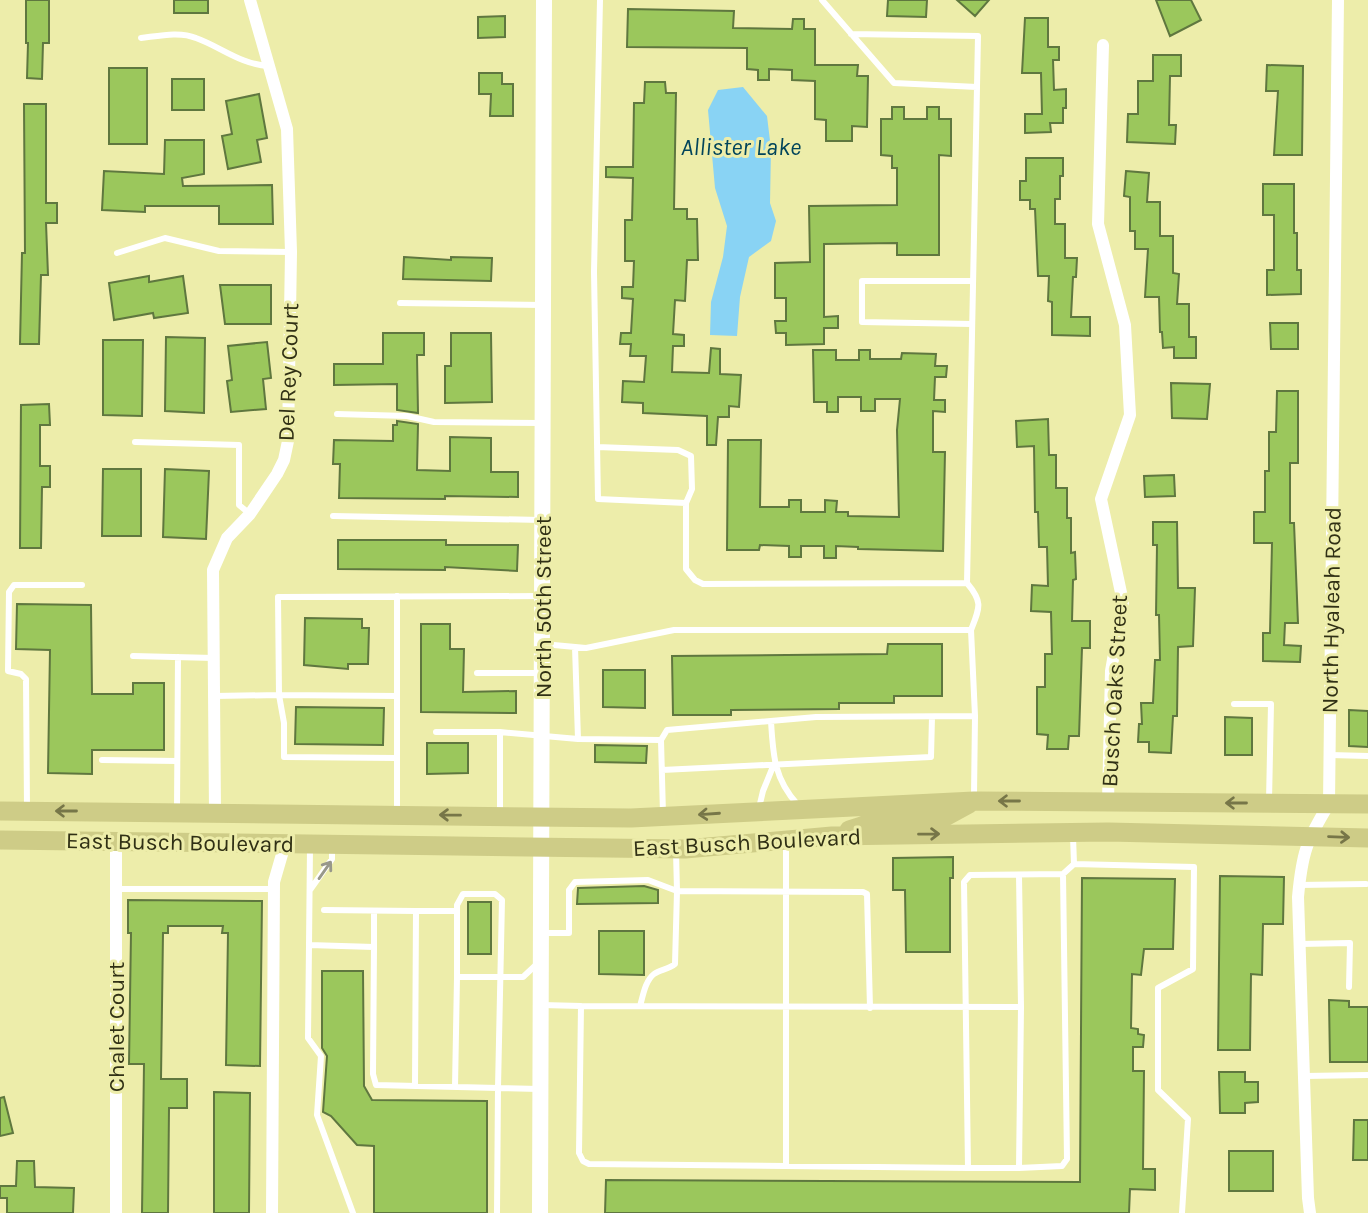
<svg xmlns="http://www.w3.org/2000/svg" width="1368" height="1213" font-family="Karla,sans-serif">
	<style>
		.water { fill: #89d3f4 }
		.building { fill: #9bc75c; stroke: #5f773f; stroke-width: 2 }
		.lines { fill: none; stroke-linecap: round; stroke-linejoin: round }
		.service { stroke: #fff; stroke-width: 6 }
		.minor { stroke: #fff; stroke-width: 12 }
		.tertiary { stroke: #fff; stroke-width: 16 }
		.primary { stroke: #cecc87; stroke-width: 19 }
		.oneway { stroke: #777648 }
		.oneway2 { stroke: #98988a }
		.labels { text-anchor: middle; stroke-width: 6; stroke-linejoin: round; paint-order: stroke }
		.street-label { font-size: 23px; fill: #303015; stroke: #ededaa }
		.water-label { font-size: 24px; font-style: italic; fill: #01445a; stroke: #ededaa }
	</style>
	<rect width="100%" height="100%" fill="#ededaa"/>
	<path class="water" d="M743 87 767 116 771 149 770 203 776 221 771 241 749 257 740 297 737 336 710 335 711 302 723 257 727 226 715 188 708 110 718 90Z"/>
	<path class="building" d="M26 0H49V43H43L42 79 27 78 28 43H26Z
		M174 0H208V13H174Z
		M888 0H927L926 17 887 16Z
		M957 0H989L975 16Z
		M1156 0H1191L1201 20 1170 36Z
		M628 9 734 11 733 28 792 29 793 19H804V29H815V65H858L857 76H868L867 127 852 126V141H826V120L815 119V81L792 80V70L769 69V80H758V70L747 69V48L627 47Z
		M505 16V37L478 38V17Z
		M1025 18H1048V47H1059V60H1053L1054 90 1066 89V108H1063V123H1050L1051 132 1025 133V114H1042L1041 73H1022Z
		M1153 55H1181V76H1170L1169 125H1176L1175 144 1127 142 1128 114H1138V81H1153Z
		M1267 65 1303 66 1302 155H1274L1278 91H1266Z
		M109 68H147V144H109Z
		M479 73H502V84H513V116H490L491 94H479Z
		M172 79H204V110H172Z
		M645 82H665L666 93H676L674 209H687V219H697L698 260H687L685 301 675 300 673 334 684 335V346H673L672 372 709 373 711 348 720 349V374L741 375 739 407 729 406V417H718L716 445H707V416L643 413V403L622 402 623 381 644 382 646 356H630L631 344H620L621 333H631L633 299 622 298V287H633L634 261H625V220H632L633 178 606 177V167H633L634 103H644Z
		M259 94 267 138 257 140 261 162 228 169 222 136 232 134 226 101Z
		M24 104H46V203H57V223H46L48 275H41L39 344H20L22 253H25Z
		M892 107H904V119H927V107H939V119H951V156L939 155V255H897V243L824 244V317L838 316V328H824V344L786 345V333H776L775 321H786V298H775V263L810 262 809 206 897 205V168H892V156L881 155V119H892Z
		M165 140H204V174L182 178 183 186 272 185 273 224H219V206H145V212L102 210 104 171 164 174Z
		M1026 158H1063V176H1060V199H1055V224H1065V258H1077L1076 277H1073L1071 317H1090V336L1052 335V302L1048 301 1049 276H1038L1035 209H1030V200H1020V181H1026Z
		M1126 171 1149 173 1147 202H1160V236H1173V273L1179 274 1177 304H1189V337H1196V358H1174V347L1163 348 1162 332H1160L1159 297H1145L1148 249H1135V231H1130V197L1124 196Z
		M1263 184H1294V233H1297V270H1301V294L1267 295V270H1274V215H1263Z
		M404 257 451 260V257L492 258 491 281 403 279Z
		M149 276V282L183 276 188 313 154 318 153 313 114 320 109 283Z
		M220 285H271V324H225Z
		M1270 323H1298V349H1271Z
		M383 333H424V355H417L418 413 397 410V384L334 385V364H383Z
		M451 333H491L492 402 445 403V366H451Z
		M166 337 205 338 204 413 165 411Z
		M103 340H143L142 416 103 415Z
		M267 342 271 378 263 379 266 409 231 412 227 381 232 380 228 346Z
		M813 350H836V360H859V350H870V359H901L902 353 936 354 935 366H947L946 377H935L934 400H945V412L933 411V452H945L943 551 858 549V547L836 546V558H824V546H801V557H789V546L760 545 759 550H727L728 440H761L760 507H789V500H801V512H825V500L837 501 836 512H848V516L899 517 897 430 900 399H875V411H861V397H838V412H827V402H814Z
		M1171 383 1210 384 1207 419 1172 418Z
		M1277 391H1298V463H1290V523H1294L1298 623H1285L1284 645 1301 646 1300 662 1263 661V633H1270L1272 543H1254V512H1265V471H1269V432H1276Z
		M49 404 50 425H40V466H50V487H42L41 548H20L21 405Z
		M1048 419 1049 455H1056V488H1067V518H1071V553L1075 552 1076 579 1073 580 1072 621H1090V648H1082L1079 736H1069L1068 749H1047L1048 735 1037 734V687H1045V654H1052L1051 612 1031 611 1032 585 1048 586 1047 547H1039L1038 512H1035L1034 446 1017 447 1016 421Z
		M397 421 418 424 417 470 450 471V437L491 438V472H518V497L445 496V499L339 498 340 464H333L334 440 393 441V425H397Z
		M103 469H141V536H102Z
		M165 469 209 471 206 539 163 537Z
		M1174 475 1175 496 1145 497 1144 476Z
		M1153 522H1177L1178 588H1195L1193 646 1178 647 1177 716H1173L1171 753 1149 752V742H1138L1139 724H1142L1141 703H1153L1155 660H1160L1159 615H1156L1157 545H1153Z
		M338 540H446V545H518L517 571 445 567V570L338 569Z
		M17 604 91 605 92 694H133V683H164V750H92V774L48 773 50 650 16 649Z
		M305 618 362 619V628H369L368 664H348V669L304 665Z
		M421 624H450V649H464L463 692 516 691V713L421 712Z
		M888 644H942V696H894V703H839V709L731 710V715H673L672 656 887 654Z
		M603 670H645V708L603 707Z
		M296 707 384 708 383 745 295 744Z
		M1349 710 1368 711V747L1349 746Z
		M1225 717 1252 718V755H1225Z
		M427 743H468V773L427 774Z
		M595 745 647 746 646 763 595 762Z
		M953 857V878H950V952H906L905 890H893V858Z
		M1220 876 1284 877 1283 924H1263L1262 975 1251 974 1250 1050H1218Z
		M1082 878 1175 879 1173 949H1144L1141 975 1132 974 1131 1028 1138 1029V1034L1144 1035 1143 1047H1133V1071H1144L1143 1169H1155V1190L1130 1189 1129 1213H605L606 1180 1080 1182Z
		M644 886 658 890V903L577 904 578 888Z
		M128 900 262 901 260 1066 226 1065 228 933H222L223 926H168V933H163L161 1079H187V1108H169L168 1213H142L144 1064H129L131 933H128Z
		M468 902H491V954H468Z
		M599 931H644V975L599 974Z
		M322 971H363L364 1086 372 1100 487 1101V1213H374V1146L357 1145 331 1116 323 1112 327 1056 322 1048Z
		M1329 1000 1349 1001V1007H1368V1062H1330Z
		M1219 1072H1245V1082H1258V1102L1245 1103V1113H1220Z
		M214 1092 250 1093 249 1213H214Z
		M4 1097 13 1133 0 1136V1098Z
		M1354 1120H1368V1160H1353Z
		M1229 1151H1273V1191H1229Z
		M17 1161H34L35 1187 74 1188 73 1213H7V1198H0V1186H16Z"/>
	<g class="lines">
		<path class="service" d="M600 0 594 272 598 499 686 503V569L695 580 703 584 967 583 977 87 894 83 822 0
			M851 34 978 36 977 87
			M141 38C158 36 180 31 196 38 221 47 240 64 268 66
			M117 253 165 238 219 251 291 252
			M400 303 542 305
			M972 324 862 322V281H973
			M337 414 407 416 434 422 541 423
			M135 442 239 445V505L250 514
			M597 447 678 450 691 456 692 489 686 503
			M333 516 541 520
			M967 583C983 602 980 607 971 630
			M397 596V812
			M543 644 586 648 674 630H971L975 716 974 796
			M575 647 578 739
			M133 656 214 658
			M477 673H541
			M214 696 279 695 278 597 541 596
			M397 696 279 695 284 723V757L397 758
			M1234 704H1271L1269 801
			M771 721C773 755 774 779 798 805
			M436 732H500L578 739 661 740 667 730 816 717 975 716
			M500 732V814
			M661 740 663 814
			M1330 755 1368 756
			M102 760 177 761
			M662 770 931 757 932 717
			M27 808 26 679 21 674 8 671 9 592 14 585H82
			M759 808 763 791 774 764
			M177 810 178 657
			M1073 836 1074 864 1194 867 1193 969 1158 988V1090L1188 1119 1182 1213
			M786 844V1164
			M310 847 309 945 374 947 373 1074 376 1085 498 1088 502 900 495 894H463L457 905V977H523L538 963
			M676 851 677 891 863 892 867 894 870 1008
			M1299 885 1366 884
			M116 889H274
			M310 890 332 859V849
			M324 910 416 911
			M374 911V947
			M543 933H569V890L575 882 648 880 677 891 675 964C668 970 660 969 654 974 645 981 643 996 640 1006
			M1300 944 1350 943 1349 987
			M309 945 308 1038 321 1056 317 1115 353 1213
			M542 1005 581 1006 579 1153 583 1161 589 1164 968 1168 964 882 970 875 1063 874 1074 864
			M581 1006 1021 1007
			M1304 1076 1368 1075
			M415 1086 416 911H457
			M455 1087 457 977
			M968 1168H1019L1021 1007 1019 875
			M1019 1168 1062 1166 1067 1159 1063 874
			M497 1213 498 1088 539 1089"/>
		<path class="minor" d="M1103 45 1098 224 1125 325 1130 415 1101 499 1123 602 1111 671 1108 802
			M215 812 213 570 227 538 250 514 277 474 284 460 288 441 291 252 287 129 250 0
			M116 841V1213
			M272 1213 274 882 285 844
			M1310 1213 1308 1198 1298 897C1302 854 1306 841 1329 804L1338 0"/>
		<path class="tertiary" d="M540 1213 544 0"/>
		<path class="primary" d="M0 811 631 818 974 801 1368 804
			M849 830 874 822 947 816 969 804
			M0 840 685 849 832 836 1108 832 1368 838"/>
	</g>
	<defs><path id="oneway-shaft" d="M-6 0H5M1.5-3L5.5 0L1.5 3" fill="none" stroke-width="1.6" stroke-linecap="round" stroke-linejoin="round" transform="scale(1.75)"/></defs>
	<g class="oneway">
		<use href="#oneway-shaft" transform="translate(1009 801) rotate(-180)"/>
		<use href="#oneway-shaft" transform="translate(1236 803) rotate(-180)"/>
		<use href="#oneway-shaft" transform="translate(66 811) rotate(-180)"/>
		<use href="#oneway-shaft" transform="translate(709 814) rotate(176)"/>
		<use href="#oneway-shaft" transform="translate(450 815) rotate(-179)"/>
		<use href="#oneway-shaft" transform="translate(929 834) rotate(-1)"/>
		<use href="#oneway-shaft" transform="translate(1339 837) rotate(2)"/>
	</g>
	<use class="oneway2" href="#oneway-shaft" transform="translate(325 870) rotate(-55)"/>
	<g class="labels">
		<g class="street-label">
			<text transform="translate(288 372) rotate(-88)" y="8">Del Rey Court</text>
			<text transform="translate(543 607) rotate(-90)" y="8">North 50th Street</text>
			<text transform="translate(1331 610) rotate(-89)" y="8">North Hyaleah Road</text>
			<text transform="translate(1114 691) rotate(-87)" y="8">Busch Oaks Street</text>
			<text transform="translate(180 842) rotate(1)" y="8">East Busch Boulevard</text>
			<text transform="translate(747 842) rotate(-3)" y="8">East Busch Boulevard</text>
			<text transform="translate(116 1027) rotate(-90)" y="8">Chalet Court</text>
		</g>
		<g class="water-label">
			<text x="741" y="155">Allister Lake</text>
		</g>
	</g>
</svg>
